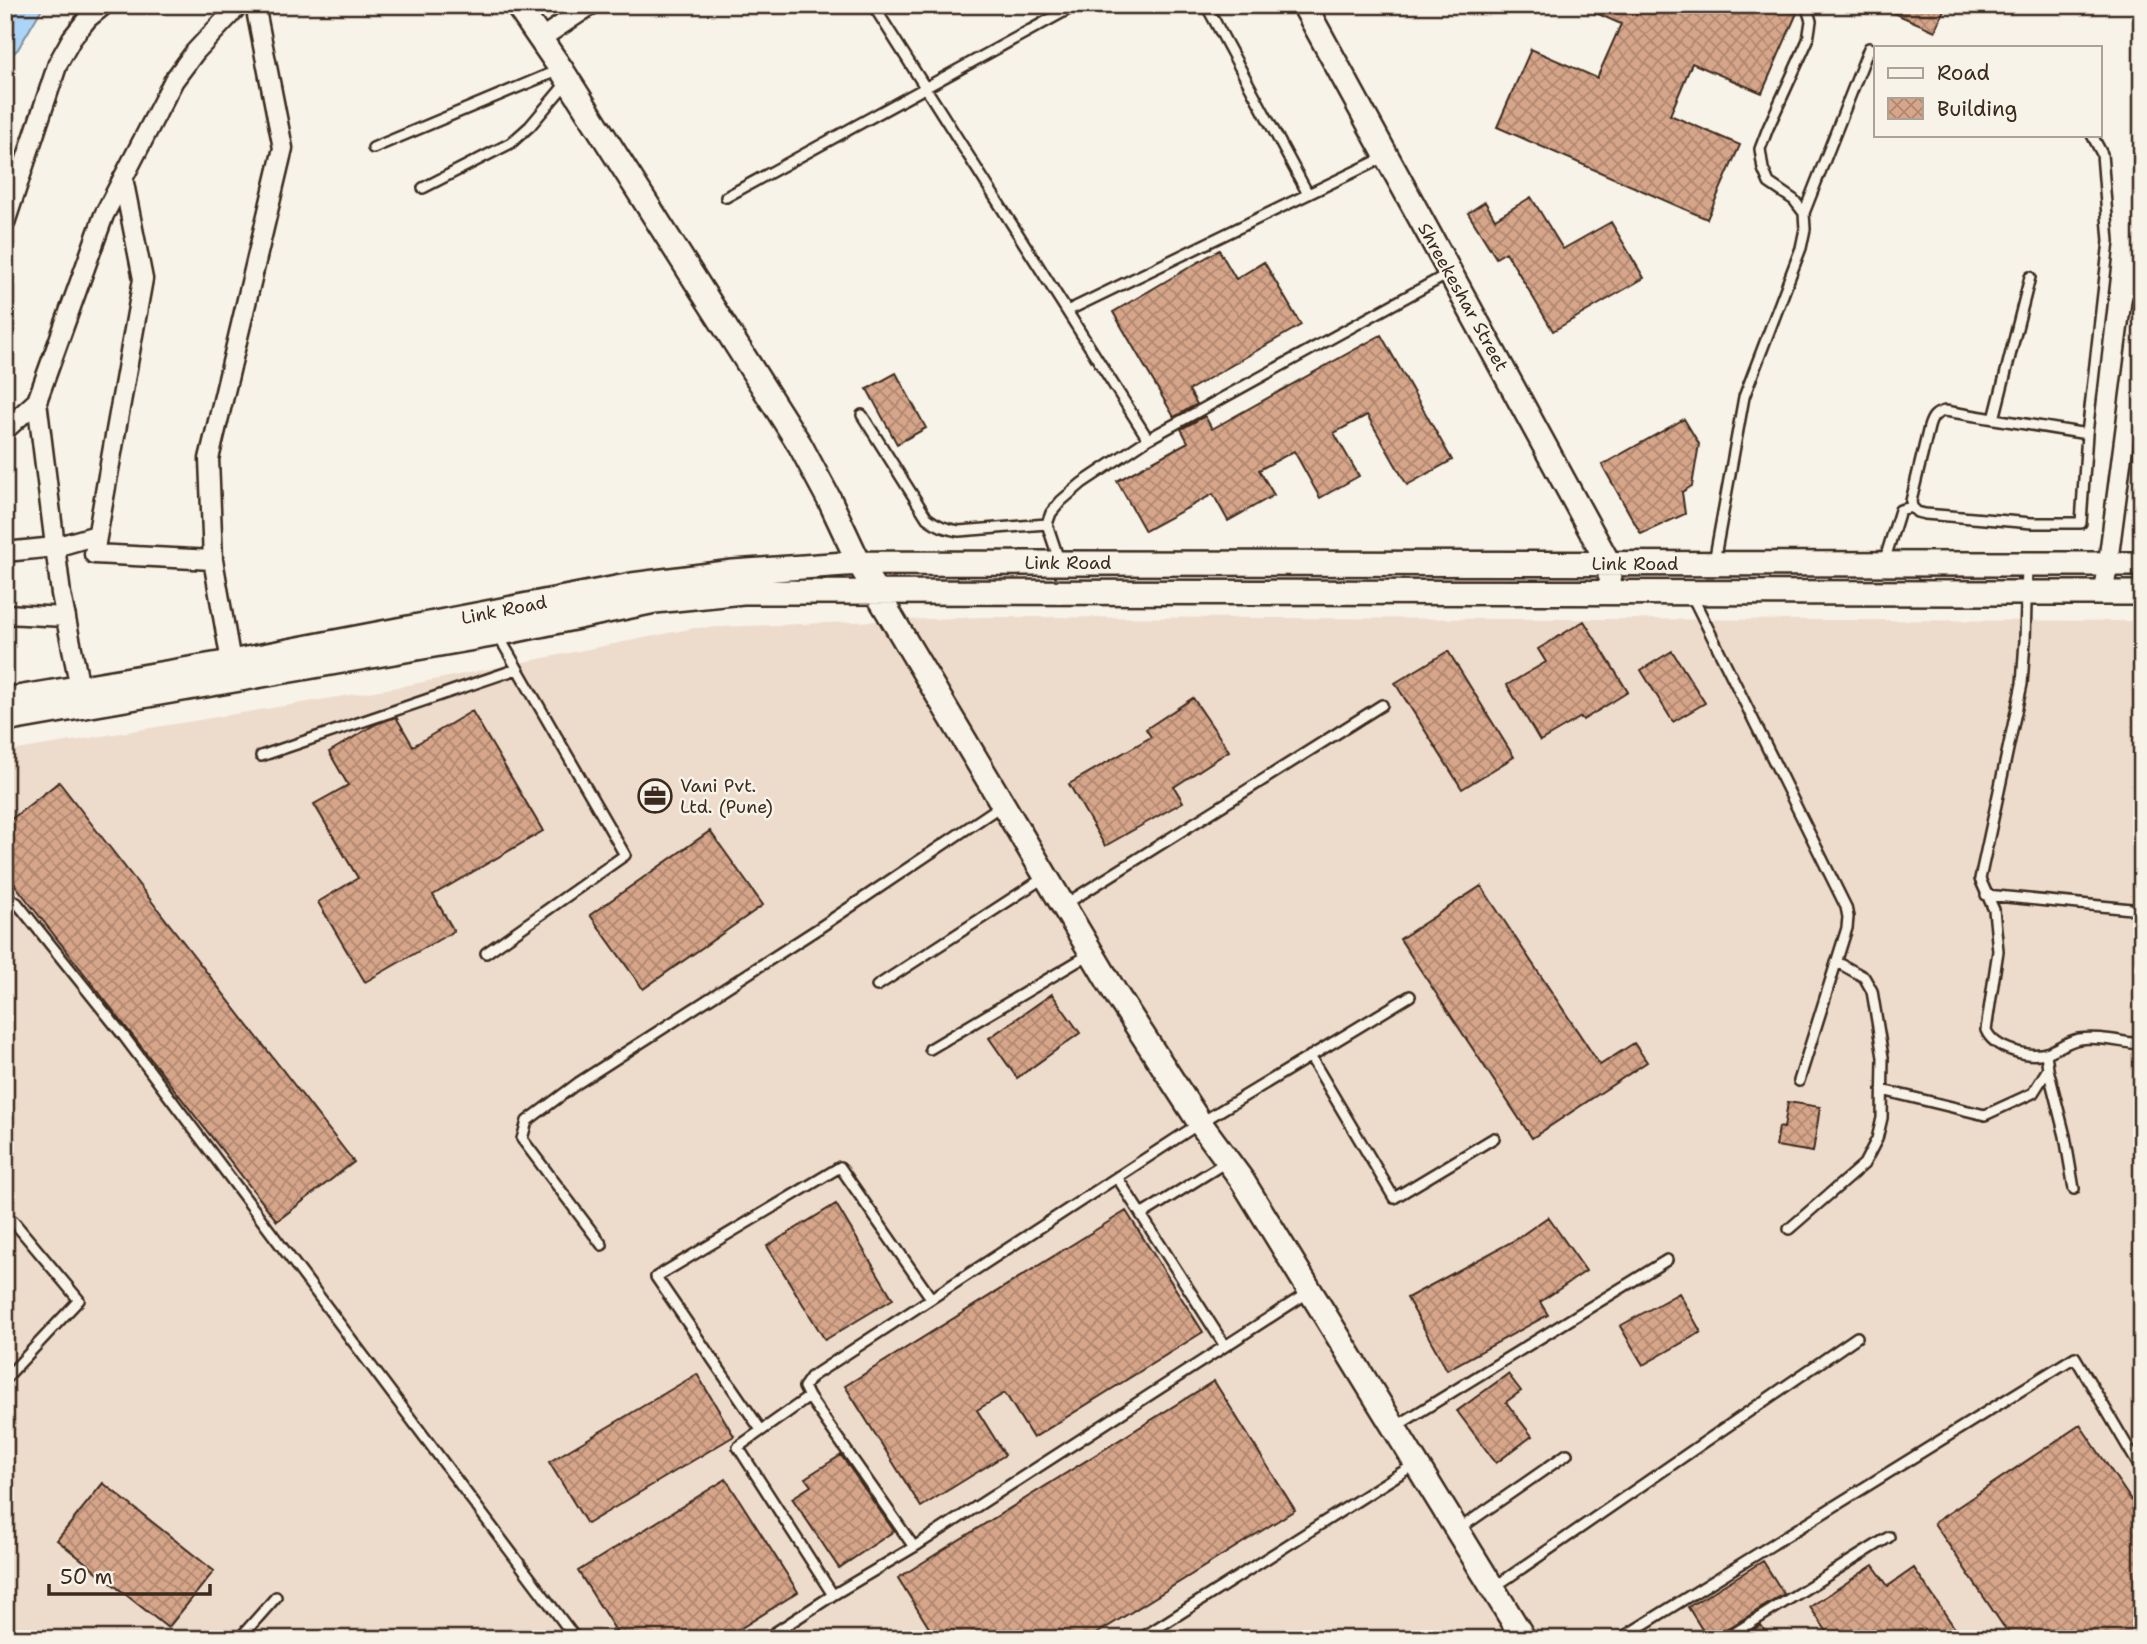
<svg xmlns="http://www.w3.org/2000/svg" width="2147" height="1644" font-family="'Shantell Sans',sans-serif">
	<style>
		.built { fill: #eddccc }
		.water { fill: #acd4f6; stroke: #7f90a0; stroke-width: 2 }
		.building { fill: url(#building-cross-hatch); stroke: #3b2a1e; stroke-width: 2 }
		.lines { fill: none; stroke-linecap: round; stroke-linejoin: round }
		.service-casing { stroke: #3b2a1e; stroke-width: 14 }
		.minor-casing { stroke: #3b2a1e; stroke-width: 23 }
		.tertiary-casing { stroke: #3b2a1e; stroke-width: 28 }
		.service { stroke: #f7f3e8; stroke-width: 9 }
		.minor { stroke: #f7f3e8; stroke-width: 18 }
		.tertiary { stroke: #f7f3e8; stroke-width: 23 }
		.labels { text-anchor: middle; stroke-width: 5; stroke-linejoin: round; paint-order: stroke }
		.street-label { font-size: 18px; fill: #3b2a1e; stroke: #f7f3e8 }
		.poi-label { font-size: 18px; fill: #3b2a1e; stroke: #f7f3e8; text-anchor: start }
	</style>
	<defs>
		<pattern id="building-cross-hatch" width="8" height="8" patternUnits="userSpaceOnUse" patternTransform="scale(1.75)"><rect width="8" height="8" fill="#d7a68a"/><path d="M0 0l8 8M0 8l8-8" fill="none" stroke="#b08770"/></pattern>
	</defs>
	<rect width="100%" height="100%" fill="#f7f3e8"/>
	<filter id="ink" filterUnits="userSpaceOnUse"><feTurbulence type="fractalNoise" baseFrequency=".0143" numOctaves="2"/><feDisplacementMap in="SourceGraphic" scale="14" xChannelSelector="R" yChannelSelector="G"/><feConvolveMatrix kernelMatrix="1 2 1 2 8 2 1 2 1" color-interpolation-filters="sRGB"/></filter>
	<g filter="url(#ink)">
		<path class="built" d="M983 617 2142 621V1639H5V752L398 687 694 628Z"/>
		<path class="water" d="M5 5H44L18 49 5 61Z"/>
		<path class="building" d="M1578 5H1779L1797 13 1762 93 1692 63 1670 115 1740 145 1707 219 1497 127 1531 49 1597 78 1621 24Z
			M1875 5H1946L1935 31Z
			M1531 197 1563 249 1611 222 1644 278 1553 331 1506 252 1496 258 1468 213 1485 202 1495 219Z
			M1219 250 1236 279 1264 262 1301 325 1189 390 1197 404 1174 417 1113 312Z
			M1381 335 1452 460 1407 485 1367 415 1334 433 1359 476 1320 498 1294 451 1259 470 1274 495 1228 521 1213 494 1145 531 1117 481 1188 442 1181 429 1205 416 1212 429Z
			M896 373 926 428 897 444 867 389Z
			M1684 419 1699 444 1692 486 1682 492 1685 514 1641 534 1602 465Z
			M1584 621 1628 692 1583 720 1581 717 1540 741 1507 685 1546 662 1538 649Z
			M1448 651 1514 757 1462 789 1395 683Z
			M1672 651 1705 703 1673 722 1641 670Z
			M1193 698 1229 751 1174 787 1183 802 1105 846 1069 784 1151 737 1146 729Z
			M472 711 543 831 433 895 454 931 365 982 318 902 358 878 314 804 348 785 329 752 376 724 396 717 413 746Z
			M59 782 354 1162 277 1221 5 872V824Z
			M710 831 763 905 643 989 590 915Z
			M1481 886 1600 1065 1634 1043 1647 1062 1532 1138 1400 939Z
			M1052 994 1080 1033 1017 1078 989 1038Z
			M1788 1102 1820 1107 1813 1152 1776 1146 1779 1127 1784 1128Z
			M836 1204 893 1299 825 1340 767 1246Z
			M1126 1211 1203 1332 1033 1438 1005 1393 977 1410 1005 1455 921 1507 845 1386Z
			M1548 1217 1586 1271 1540 1302 1548 1315 1447 1370 1407 1298 1515 1240Z
			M1679 1293 1701 1332 1643 1365 1620 1326Z
			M697 1374 734 1436 587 1524 549 1462Z
			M1508 1374 1521 1391 1506 1402 1532 1436 1496 1463 1457 1411Z
			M1214 1381 1295 1510 1088 1639H936L898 1578Z
			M2080 1425 2142 1516V1639H2012L1934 1523Z
			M841 1455 894 1531 839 1568 792 1498 811 1486 805 1478Z
			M726 1479 798 1592 724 1639H621L578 1571Z
			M103 1483 214 1571 168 1628 57 1540Z
			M1763 1561 1784 1594 1721 1633 1718 1639H1708L1688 1607Z
			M1873 1565 1888 1586 1914 1568 1962 1639H1832L1810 1607Z
			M1761 1625 1771 1639H1739Z"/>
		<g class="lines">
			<defs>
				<path id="service" d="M873 5 1148 439
					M1206 5 1308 194
					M373 148 559 70
					M423 188 511 143 530 126 568 81
					M726 197 1076 5
					M1804 213 1869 48 1876 51
					M1067 311 1387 156
					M862 415 927 518C938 526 946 529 959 531L1047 524
					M1994 419 2030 277
					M2087 434 1945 411C1935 413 1932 417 1929 427L1911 501 1912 507 1917 512 1925 514 2032 523H2081L2087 434 2109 241 2102 154 2092 135
					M1714 562 1744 397 1801 248 1805 229 1804 213 1794 200 1769 183 1763 169 1760 149 1768 128 1808 40 1811 21 1806 5
					M1884 562 1900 510 1912 507
					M1060 563 1047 524 1051 513 1061 501 1082 483 1148 439 1448 274
					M2027 566 2025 641 2022 684 1980 879 1994 910 1998 951 1986 1030C1994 1049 2029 1059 2049 1052 2059 1048 2068 1041 2079 1039 2099 1036 2120 1042 2140 1044
					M1691 594 1846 907 1848 917 1847 928 1799 1081
					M261 756 517 669
					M1986 895 2142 910
					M5 896 17 903 123 1035 576 1639
					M1064 905 1382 705
					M486 953 625 855 498 635
					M877 986 1045 877
					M930 1049 1090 954
					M2046 1053 2048 1069 2065 1136 2074 1189
					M1310 1056 1394 1198 1494 1138
					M1882 1090 1985 1115 2033 1093 2048 1069
					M1117 1177 1225 1346
					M1141 1215 1226 1162
					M1789 1229 1864 1164 1877 1139 1882 1118 1883 1057 1872 991 1864 977 1837 962
					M602 1245 522 1139 527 1121 578 1083 819 928 1002 805
					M5 1379 79 1300 13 1221
					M809 1397 738 1447 833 1595
					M1395 1427 1667 1260
					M761 1430 656 1277 840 1167 931 1298
					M1459 1529 1567 1454
					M914 1547 809 1397 804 1387 811 1377 1200 1123 1410 996
					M1493 1588 1857 1337
					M239 1639 276 1597
					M765 1639 833 1595 914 1547 1309 1292
					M1140 1639 1415 1464
					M1620 1639 2075 1357 2142 1471
					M1725 1639 1889 1537"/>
				<path id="minor" d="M540 39 591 5
					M123 178 143 279 94 554 213 560
					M5 223 58 63 72 38 88 18 104 5
					M5 430 37 401
					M5 552 55 547 97 535
					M2104 593 2142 302
					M5 614 66 617
					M236 674 231 662 213 560 209 459 283 148 255 5
					M80 688 61 594 37 401 104 215 174 80 195 52 239 5"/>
				<path id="tertiary" d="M517 5 561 69 800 445 830 501 859 563 1116 994 1200 1123 1242 1180 1524 1639
					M1304 5 1609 564 1610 575
					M5 700 231 662 632 585 733 572 859 563 2142 564
					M5 720 497 634 655 601 743 592 2142 593"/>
			</defs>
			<use href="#service" class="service-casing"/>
			<use href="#minor" class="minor-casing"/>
			<use href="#tertiary" class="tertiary-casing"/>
			<use href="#service" class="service"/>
			<use href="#minor" class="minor"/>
			<use href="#tertiary" class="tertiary"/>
		</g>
	</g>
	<defs>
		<symbol id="office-ring" viewBox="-11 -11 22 22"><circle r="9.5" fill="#f7f3e8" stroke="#3b2a1e" stroke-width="1.5"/><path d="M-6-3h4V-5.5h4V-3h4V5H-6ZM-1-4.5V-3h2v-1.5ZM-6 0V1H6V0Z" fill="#3b2a1e"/></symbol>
	</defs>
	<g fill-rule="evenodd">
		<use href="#office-ring" x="636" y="777" width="38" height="38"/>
	</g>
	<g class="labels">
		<g class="street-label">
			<text transform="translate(1463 297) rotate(61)" y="6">Shreekeshar Street</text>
			<text x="1068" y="569">Link Road</text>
			<text x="1635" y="570">Link Road</text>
			<text transform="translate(504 610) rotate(-11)" y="6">Link Road</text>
		</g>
		<g class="poi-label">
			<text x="680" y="792">Vani Pvt.<tspan x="680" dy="21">Ltd. (Pune)</tspan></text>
		</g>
	</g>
	<rect width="2147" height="1644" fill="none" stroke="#f7f3e8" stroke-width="28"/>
	<rect x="14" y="14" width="2119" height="1616" fill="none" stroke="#3b2a1e" stroke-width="2.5" filter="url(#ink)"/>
	<rect x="1874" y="46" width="228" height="91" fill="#f7f3e8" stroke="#aca397" stroke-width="2"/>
	<rect x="1888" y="68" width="35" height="10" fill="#f7f3e8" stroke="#aca397" stroke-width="2"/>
	<text x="1937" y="80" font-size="21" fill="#3b2a1e">Road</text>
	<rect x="1888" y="98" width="35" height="21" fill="url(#building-cross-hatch)" stroke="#aca397" stroke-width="2"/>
	<text x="1937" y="116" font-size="21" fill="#3b2a1e">Building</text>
	<path d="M49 1584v10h161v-10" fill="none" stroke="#3b2a1e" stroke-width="3.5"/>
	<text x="60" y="1584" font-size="21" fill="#3b2a1e" stroke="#f7f3e8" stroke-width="5" paint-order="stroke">50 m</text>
</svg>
